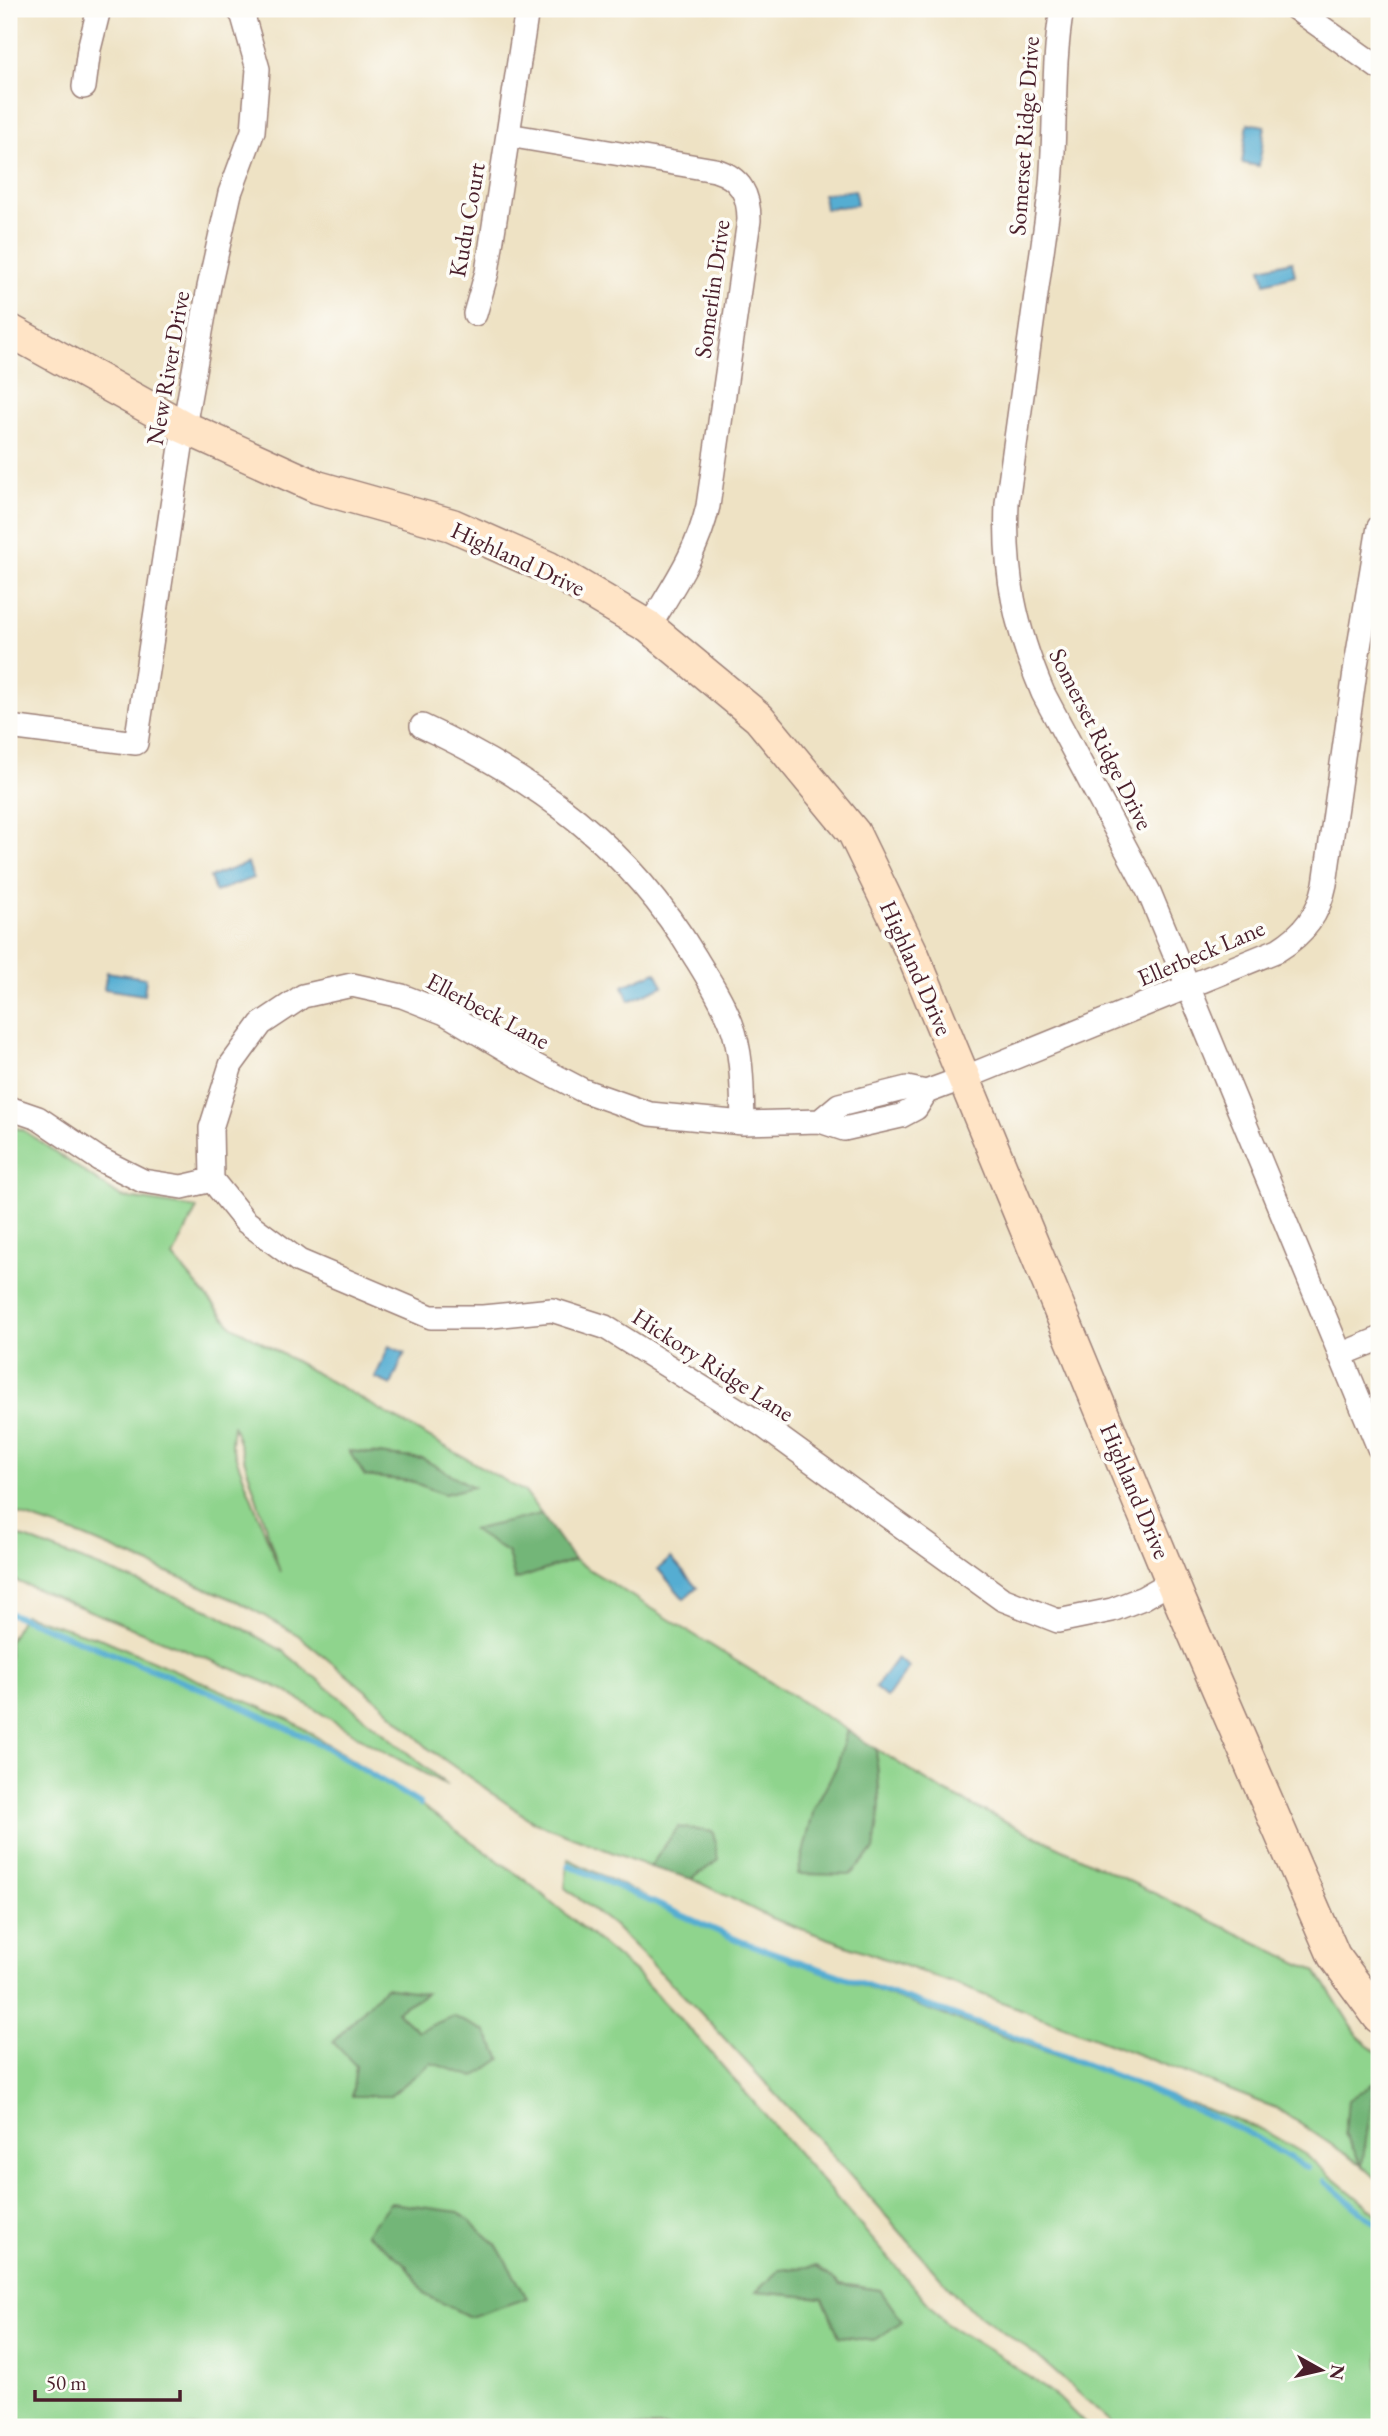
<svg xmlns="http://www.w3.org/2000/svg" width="1388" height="2436" font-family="'EB Garamond',serif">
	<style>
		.green { fill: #8fd48d; stroke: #6c7a5c; stroke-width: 2; fill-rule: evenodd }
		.forest { fill: #73b678; stroke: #5e6a52; stroke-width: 2 }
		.water { fill: #55add2; stroke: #50667e; stroke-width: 2 }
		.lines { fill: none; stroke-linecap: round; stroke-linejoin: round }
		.stream { stroke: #55add2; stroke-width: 6 }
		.street-casing { stroke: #9c8078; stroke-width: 26 }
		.secondary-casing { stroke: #9c8078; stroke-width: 35 }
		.street { stroke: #fff; stroke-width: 23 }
		.secondary { stroke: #ffe4c6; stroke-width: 32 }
		.labels { text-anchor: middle; stroke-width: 7; stroke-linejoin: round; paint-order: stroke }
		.street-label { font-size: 24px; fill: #4a1f2b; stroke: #fdfcf7 }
	</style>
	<rect width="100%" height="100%" fill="#fdfcf7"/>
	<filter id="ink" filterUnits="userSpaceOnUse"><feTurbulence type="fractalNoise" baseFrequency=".0143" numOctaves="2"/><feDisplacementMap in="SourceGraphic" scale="14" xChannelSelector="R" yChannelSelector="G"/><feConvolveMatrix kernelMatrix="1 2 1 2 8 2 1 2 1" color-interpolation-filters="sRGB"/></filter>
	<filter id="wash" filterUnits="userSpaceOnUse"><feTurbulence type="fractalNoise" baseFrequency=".00686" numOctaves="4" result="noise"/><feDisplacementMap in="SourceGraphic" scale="28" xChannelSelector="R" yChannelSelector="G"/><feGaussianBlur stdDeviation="1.57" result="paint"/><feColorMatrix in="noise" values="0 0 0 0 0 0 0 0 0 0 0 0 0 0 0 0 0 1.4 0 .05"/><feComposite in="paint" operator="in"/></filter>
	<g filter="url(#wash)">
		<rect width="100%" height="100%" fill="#eee2c4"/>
		<path class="green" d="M9 1126 23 1130 121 1197 197 1208 173 1257 231 1325 525 1492 541 1514 474 1530 508 1553 515 1580 574 1560 847 1730 837 1766 814 1809 880 1806 876 1749 945 1792 1317 1972 1358 2036 1379 2054V2181L1362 2165 1276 2108 958 1985 771 1918 692 1879 718 1860 678 1827 650 1867 532 1821 429 1749 382 1704 298 1635 239 1602 82 1536 9 1511ZM233 1424 280 1572 231 1444ZM349 1451 423 1459 472 1487 444 1494 410 1481 365 1476Z
			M9 1532 210 1610 283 1651 448 1786 372 1745 282 1689 16 1581 9 1567Z
			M24 1615 105 1640 290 1720 413 1799 525 1880 635 1972 698 2038 945 2323 1001 2357 1062 2401 1088 2427H9V1641ZM385 1987 425 1994 396 2011 418 2031 475 2076 431 2062 390 2096H353L356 2066ZM405 2264 470 2317 426 2295ZM816 2266 840 2284 880 2290 839 2336 823 2298 757 2292Z
			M568 1859 734 1940 1261 2129 1306 2155 1379 2216V2427H1117L1036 2355 964 2304 825 2147 699 2011 613 1925 565 1888Z"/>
		<path class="forest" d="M349 1451 423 1459 473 1487 444 1494 410 1481 365 1476Z
			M541 1514 574 1560 515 1580 508 1553 472 1530Z
			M847 1730 876 1749 880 1806 874 1850 850 1875 798 1874 814 1809 837 1766Z
			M678 1827 713 1832 718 1860 692 1879 650 1867Z
			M385 1987 426 1993 396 2011 418 2031 453 2016 485 2031 501 2059 475 2077 431 2063 390 2096H352L356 2066 333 2042Z
			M1375 2082 1362 2165 1345 2134 1348 2100Z
			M390 2203 459 2212 496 2244 527 2298 470 2317 426 2295 405 2264 366 2233Z
			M816 2266 840 2284 880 2290 902 2321 874 2341 839 2336 823 2298 756 2292 779 2270Z"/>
		<path class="water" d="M1248 123 1265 126 1259 166 1242 163Z
			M855 190 857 205 825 209 823 194Z
			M1292 261 1295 275 1265 283 1261 268Z
			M248 863 253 878 215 892 210 877Z
			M107 972 146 978 144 995 104 989Z
			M656 972 663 986 629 1001 623 986Z
			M389 1346 405 1353 391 1385 375 1378Z
			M671 1558 697 1588 684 1599 658 1569Z
			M897 1658 909 1667 887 1698 875 1688Z"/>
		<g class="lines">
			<path class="stream" d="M9 1613 220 1696 326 1747 420 1804
				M569 1865 740 1941 1007 2034 1141 2086 1247 2132 1307 2168
				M1325 2181 1379 2227
				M1224 2427 1230 2418"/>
		</g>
	</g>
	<g filter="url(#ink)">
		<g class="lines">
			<defs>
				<path id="street" d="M1062 9C1051 70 1057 132 1050 194L1007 503C1004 574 1015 627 1043 693L1149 892 1379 1448
					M1296 9 1379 68
					M84 87 89 49 99 9
					M508 135 715 170C741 178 749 195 749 220L708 506C697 554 673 586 649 627
					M475 314 487 272 527 9
					M422 726C537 779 629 847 695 957 708 978 722 1000 731 1023 743 1054 742 1091 743 1123
					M9 727 136 743 184 427 209 287 230 193 253 131 258 69 243 16 238 9
					M9 1108 38 1118 99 1159 143 1181 182 1187 212 1180
					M820 1121 839 1105 907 1088 926 1092 964 1078 1278 950C1304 934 1319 914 1325 884L1356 665 1379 527
					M212 1180 245 1221 299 1261 431 1317H483L552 1310 605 1327 762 1425 1002 1599 1058 1621 1112 1610 1143 1598 1173 1581
					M212 1180 211 1128 231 1065 261 1024 303 996 352 985 402 996 445 1013 519 1057 582 1090 650 1114 743 1123 820 1121 844 1129 901 1116 916 1108 926 1092
					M1340 1355 1379 1339"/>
				<path id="secondary" d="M9 330 184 427 317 487 452 525 549 568 649 627 759 718 854 833 913 955 1180 1601 1334 1956 1379 2017"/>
			</defs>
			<use href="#street" class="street-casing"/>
			<use href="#secondary" class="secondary-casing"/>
			<use href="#street" class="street"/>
			<use href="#secondary" class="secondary"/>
		</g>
	</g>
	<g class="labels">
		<g class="street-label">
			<text transform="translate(1024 136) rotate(-86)" y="8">Somerset Ridge Drive</text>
			<text transform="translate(467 220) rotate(-80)" y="8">Kudu Court</text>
			<text transform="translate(712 289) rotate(-82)" y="8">Somerlin Drive</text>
			<text transform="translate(168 368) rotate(-80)" y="8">New River Drive</text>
			<text transform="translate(518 559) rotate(25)" y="8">Highland Drive</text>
			<text transform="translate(1101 739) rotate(63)" y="8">Somerset Ridge Drive</text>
			<text transform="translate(1201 953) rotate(-23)" y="8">Ellerbeck Lane</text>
			<text transform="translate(916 968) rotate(66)" y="8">Highland Drive</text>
			<text transform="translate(488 1011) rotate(28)" y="8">Ellerbeck Lane</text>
			<text transform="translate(713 1365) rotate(33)" y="8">Hickory Ridge Lane</text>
			<text transform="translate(1135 1491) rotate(67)" y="8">Highland Drive</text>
		</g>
	</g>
	<rect width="1388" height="2436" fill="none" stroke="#fdfcf7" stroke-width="35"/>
	<g transform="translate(1321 2370) rotate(98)" stroke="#fdfcf7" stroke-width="5" paint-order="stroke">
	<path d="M0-5L12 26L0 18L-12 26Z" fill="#4a1f2b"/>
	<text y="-10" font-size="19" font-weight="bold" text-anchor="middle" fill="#4a1f2b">N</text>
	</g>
	<path d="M35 2390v10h145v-10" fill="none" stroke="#4a1f2b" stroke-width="3.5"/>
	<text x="46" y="2390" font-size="21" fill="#4a1f2b" stroke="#fdfcf7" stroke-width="5" paint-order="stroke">50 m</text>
</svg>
